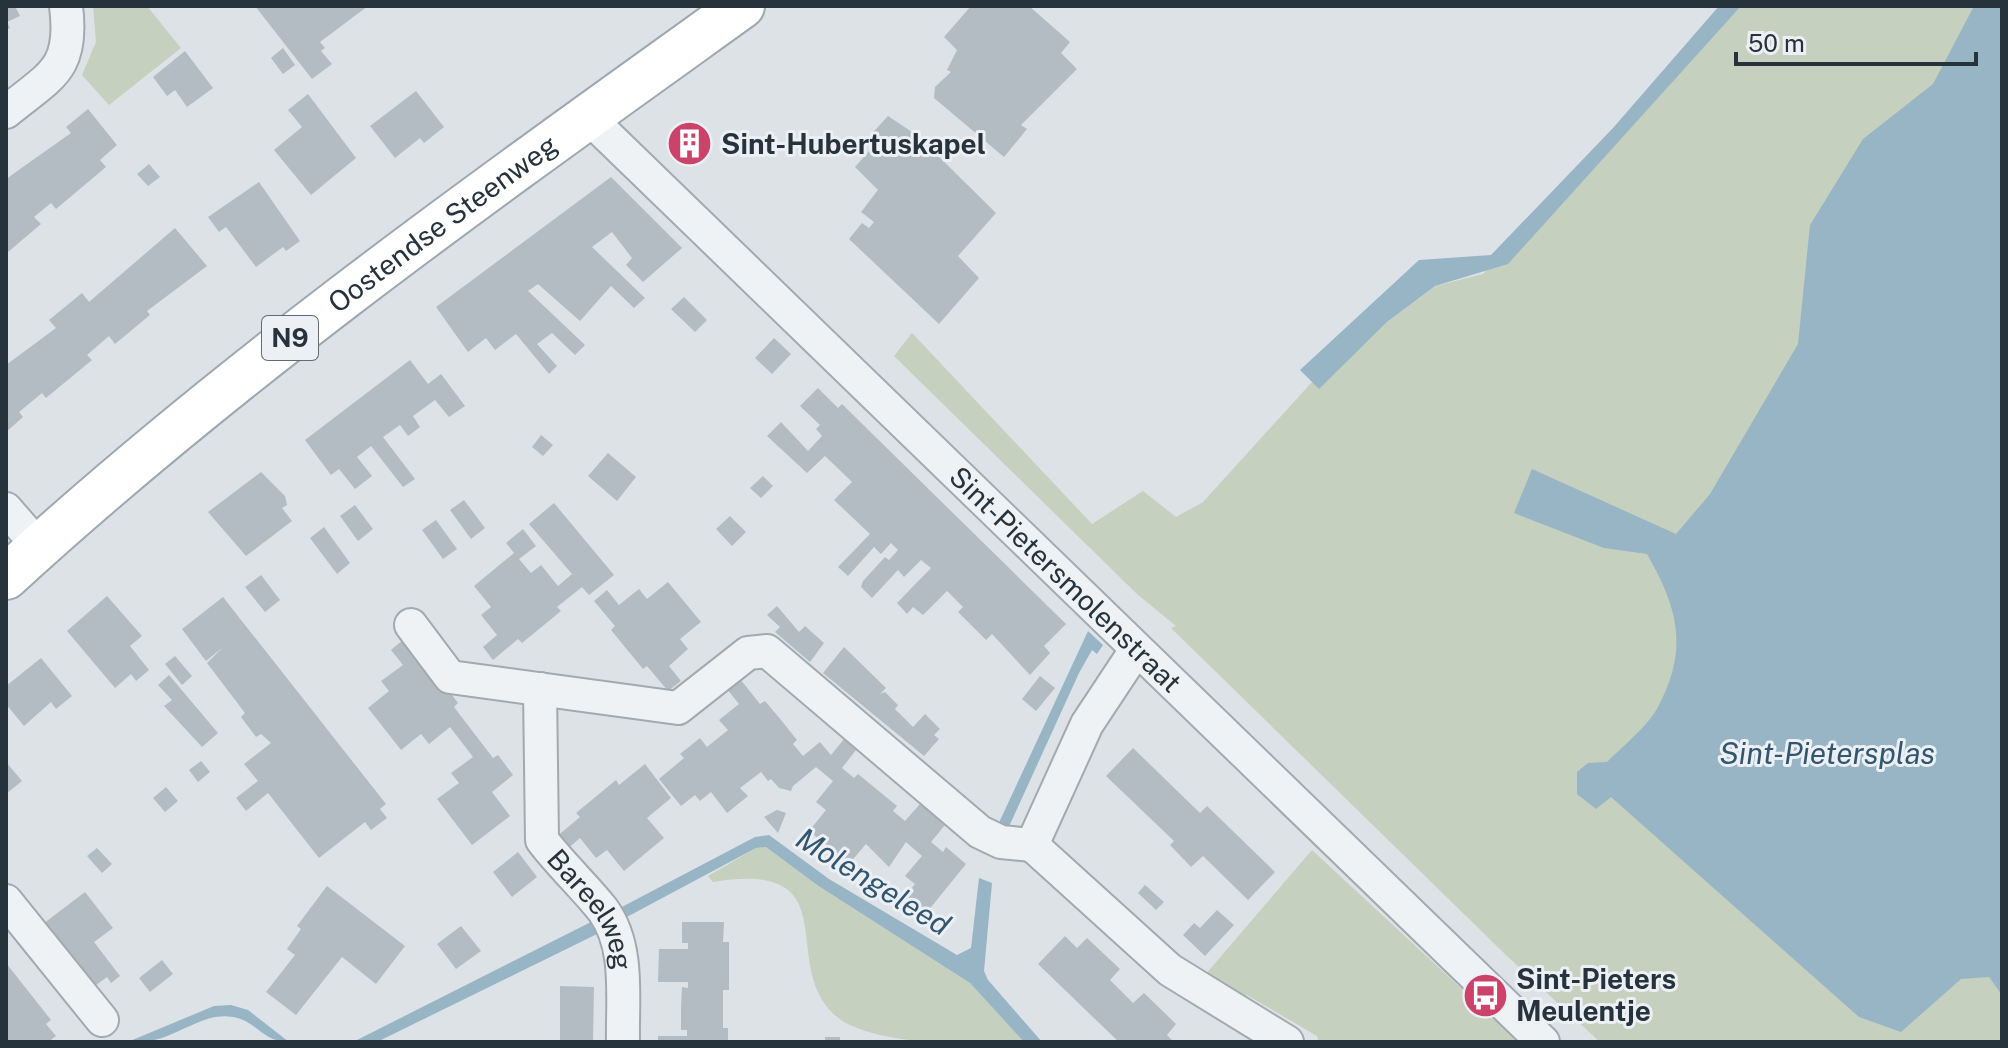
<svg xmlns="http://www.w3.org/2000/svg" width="2008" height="1048" font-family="'Public Sans',sans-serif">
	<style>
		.green { fill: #c5d0be }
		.water { fill: #98b5c6 }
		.building { fill: #b4bcc3 }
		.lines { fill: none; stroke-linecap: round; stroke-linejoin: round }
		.minor-casing { stroke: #a2aab0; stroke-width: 36 }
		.primary-casing { stroke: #9ca8b2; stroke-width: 48 }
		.minor { stroke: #eff2f5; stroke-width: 32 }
		.primary { stroke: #fff; stroke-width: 44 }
		.labels { text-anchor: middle; stroke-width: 6; stroke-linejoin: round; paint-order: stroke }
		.shield { fill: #ecf0f4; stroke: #616b73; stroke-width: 2 }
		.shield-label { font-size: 26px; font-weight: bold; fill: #26323c }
		.poi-label { font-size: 28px; font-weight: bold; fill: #26323c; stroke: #ecf0f4; text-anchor: start }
		.street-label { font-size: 28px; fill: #26323c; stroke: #ecf0f4 }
		.water-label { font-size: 30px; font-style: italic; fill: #32566f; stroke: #ecf0f4 }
	</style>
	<rect width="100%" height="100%" fill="#dce2e6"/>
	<path class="green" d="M93 6H147L181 48 109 105 82 75 96 42Z
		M1741 6H2002V1042H1600L1507 956 1171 628 1176 626 1137 594 894 356 912 333 1092 524 1143 491 1176 517 1203 502 1312 382 1319 388 1387 322 1435 286 1483 274Z
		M766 847 817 885 970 983 1024 1042C967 1042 894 1048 844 1022 770 973 857 858 713 882L708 876 756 848Z
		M1312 850 1519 1042H1319L1317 1036 1247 995 1236 999 1205 975Z"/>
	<path class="water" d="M1719 6H1741L1508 264 1435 286 1387 322 1319 389 1300 370 1419 260 1491 255 1613 128Z
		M1974 6H2002V995L1989 977 1961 979 1901 1032 1859 1017 1611 797 1596 809 1577 794V772L1588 763 1607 762C1623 746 1647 727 1658 707 1689 649 1678 608 1647 554L1604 548 1514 513 1532 469 1676 534 1710 494 1798 344 1810 225 1863 139 1933 84Z
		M1088 631 1103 645 1097 654 1092 650 1079 673 1007 831 997 827Z
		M769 835 829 879 957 955 971 948 979 878 992 883 984 971 988 980 1042 1042H1024L970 983 817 885 766 847 756 848 623 919 618 909 755 837Z
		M591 922 597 934 377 1042H353Z
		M231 1005 248 1010 289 1042C262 1042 257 1021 233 1017 199 1010 168 1048 130 1041L214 1006Z"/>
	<path class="building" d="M6 6H15L20 16 7 22 10 28 6 30Z
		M255 6H368L320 42 325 48 321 51 332 64 312 79Z
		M971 6H1029L1070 42 1061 53 1077 69 1021 125 1027 129 1004 157 934 98 935 87 951 72 947 70 957 50 944 37Z
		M283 48 295 65 283 74 271 58Z
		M185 51 213 88 187 107 175 90 167 96 153 77Z
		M416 91 444 127 424 143 420 138 395 158 370 126Z
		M308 94 356 158 311 195 274 150 302 127 288 110Z
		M88 109 117 145 100 160 106 167 56 209 51 203 34 217 41 224 8 252 6 179 71 133 66 127Z
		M888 116 918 136 996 213 958 256 979 278 939 324 849 239 862 223 869 228 874 222 861 212 878 190 855 167 870 150 875 154 880 152 866 140Z
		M691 132 702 147 688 158 677 142Z
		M149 164 160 177 148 186 137 174Z
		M611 177 682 248 643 282 626 265 632 258 612 232 592 247 645 298 634 308 611 286 580 321 538 284 528 291 585 345 575 355 552 333 537 344 557 366 549 374 516 334 495 350 486 338 468 352 436 307Z
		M259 182 300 241 286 251 283 247 256 267 226 227 219 232 208 217Z
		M175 228 207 266 147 311 150 315 115 344 109 336 87 355 92 360 46 398 42 393 19 412 23 417 6 432V365L56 328 49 320 82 293 89 302Z
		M684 297 707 320 695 332 671 309Z
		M774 338 791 354 772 374 755 358Z
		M410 360 428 384 441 374 465 406 449 417 435 400 413 416 420 427 408 436 400 425 383 437 415 479 403 487 371 446 357 457 372 476 355 489 339 469 331 475 305 440Z
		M818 388 838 408 842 404 1066 624 1044 646 1050 653 1030 675 992 634 986 640 958 612 963 607 947 591 923 615 913 607 907 614 897 603 931 568 921 560 904 577 898 570 872 598 861 587 863 581 885 557 889 560 898 550 891 543 881 554 874 547 848 576 838 567 870 534 834 500 852 482 825 456 807 473 767 436 781 422 808 451 822 436 816 429 820 425 800 406Z
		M541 435 553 445 543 456 532 447Z
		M608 453 636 477 617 501 588 476Z
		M261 472 285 496 287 505 282 508 292 521 246 556 208 512Z
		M763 476 773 486 761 498 750 488Z
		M464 500 485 528 471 539 450 510Z
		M554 503 614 575 589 595 582 587 557 607 561 611 522 643 518 639 493 660 483 647 497 635 481 615 491 607 474 586 514 553 506 543 523 529 536 546 519 559 531 573 541 565 558 586 572 574 529 524Z
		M355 505 373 529 358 541 340 516Z
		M730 516 746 532 732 546 716 529Z
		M436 520 457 549 443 559 422 530Z
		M324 527 350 563 337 574 310 538Z
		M261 575 280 600 265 612 245 587Z
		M668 582 701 622 680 639 688 649 669 666 681 681 668 691 647 666 643 669 611 630 615 626 594 601 607 590 619 605 639 589 647 599Z
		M107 596 142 636 130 646 149 670 136 681 131 674 115 688 67 631Z
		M223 597 386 804 380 809 387 818 371 830 365 822 319 858 268 793 246 811 236 798 258 781 244 764 271 743 261 734 256 737 241 717 245 713 207 663 223 647 206 661 182 629Z
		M777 606 799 632 805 626 824 643 810 662 775 632 780 627 767 615Z
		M403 640 443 683 458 703 454 707 493 758 498 755 513 775 492 792 510 816 472 845 437 799 459 783 451 773 473 757 450 727 429 744 421 734 401 750 368 708 389 691 381 681 403 665 391 650Z
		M844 647 886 688 880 694 885 692 898 705 895 709 913 727 925 714 940 729 934 735 939 739 924 756 823 673Z
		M175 656 192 676 182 685 165 664Z
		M41 658 72 696 56 709 51 702 24 726 6 704V686Z
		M169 675 218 733 202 747 164 706 172 700 158 685Z
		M1040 676 1055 688 1036 711 1022 699Z
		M740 679 760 704 765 701 781 720 797 740 793 744 803 756 820 742 831 755 844 739 856 750 842 768 854 778 858 774 897 806 893 811 905 821 920 804 945 825 931 842 943 852 946 847 966 864 919 922 898 905 915 884 905 876 922 856 906 842 889 867 866 844 849 864 809 831 826 810 816 802 833 781 816 767 793 786 791 791 779 788 771 779 768 781 761 772 740 788 748 796 727 813 711 792 700 801 695 795 681 806 659 779 684 758 680 754 700 738 707 747 728 730 719 720 739 704 727 689Z
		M1133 748 1200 813 1207 806 1275 872 1248 900 1203 856 1191 867 1170 845 1174 841 1106 776Z
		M201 761 210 772 198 782 189 770Z
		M6 762 22 781 6 794Z
		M645 764 671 798 647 818 664 838 624 871 607 850 596 858 580 838 565 851 555 838 580 817 576 813 616 780 619 785Z
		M166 787 178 801 165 812 153 798Z
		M777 810 786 813 778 833 764 817Z
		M97 848 112 864 102 873 87 856Z
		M518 852 537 877 512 897 493 872Z
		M1145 885 1164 902 1156 910 1138 893Z
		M327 886 405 946 376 984 342 957 296 1015 266 992 295 955 287 949 301 929 297 926Z
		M85 892 113 928 94 942 120 976 111 983 107 977 88 991 39 927Z
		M1217 910 1234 925 1205 956 1183 935 1194 923 1200 928Z
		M682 922H724L723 942H729V990H723V1028H728V1042H658V1036H687V1030H681V1008L682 987 688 988V982H658L659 949H688V943H682Z
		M461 926 481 951 456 969 437 944Z
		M1065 936 1077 948 1087 938 1120 969 1110 980 1133 1003 1144 993 1176 1024 1167 1035 1174 1042H1119L1095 1019 1038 964Z
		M162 960 173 974 150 992 139 978Z
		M6 963 51 1020 46 1024 56 1036 48 1042H6Z
		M560 986 594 987 593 1042H560Z
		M825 1037H840V1042H825Z"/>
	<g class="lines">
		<defs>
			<g id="minor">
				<path d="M6 112C51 75 74 70 66 6"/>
				<path id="s1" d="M587 116 1543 1042"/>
				<path d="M6 509 39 547"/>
				<path d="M411 625 450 677 678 708 748 653 767 651 980 832 1001 842 1032 845 1087 724 1136 650"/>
				<path id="s2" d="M540 689 542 840C561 865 584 886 603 910 630 947 622 999 623 1042"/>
				<path d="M1032 845 1170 970 1287 1042"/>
				<path d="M6 901 102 1020"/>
			</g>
			<g id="primary">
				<path id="s3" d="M6 577C235 367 490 187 742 6"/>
			</g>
		</defs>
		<use href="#minor" class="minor-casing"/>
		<use href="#primary" class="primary-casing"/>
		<use href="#minor" class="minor"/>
		<use href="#primary" class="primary"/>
	</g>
	<defs>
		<symbol id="building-disc" viewBox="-11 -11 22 22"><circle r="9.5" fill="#cb426b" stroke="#ecf0f4"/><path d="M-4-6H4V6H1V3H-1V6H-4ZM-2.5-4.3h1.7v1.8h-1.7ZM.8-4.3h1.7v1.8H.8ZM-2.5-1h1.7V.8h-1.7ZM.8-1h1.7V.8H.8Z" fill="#fff"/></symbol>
		<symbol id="bus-disc" viewBox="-11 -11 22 22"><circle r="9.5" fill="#cb426b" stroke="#ecf0f4"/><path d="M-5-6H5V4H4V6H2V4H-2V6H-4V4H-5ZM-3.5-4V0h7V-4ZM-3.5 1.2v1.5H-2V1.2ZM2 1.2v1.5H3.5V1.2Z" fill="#fff"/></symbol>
	</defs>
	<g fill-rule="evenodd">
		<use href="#building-disc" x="664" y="118" width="51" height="51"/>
		<use href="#bus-disc" x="1460" y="970" width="51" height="51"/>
	</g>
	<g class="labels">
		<rect class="shield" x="262" y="316" width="56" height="44" rx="6"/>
		<g class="shield-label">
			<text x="290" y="347">N9</text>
		</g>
		<g class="poi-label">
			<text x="721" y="154">Sint-Hubertuskapel</text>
			<text x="1516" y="989">Sint-Pieters<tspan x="1516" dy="32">Meulentje</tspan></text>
		</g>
		<g class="street-label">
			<text dy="10" stroke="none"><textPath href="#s3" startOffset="562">Oostendse Steenweg</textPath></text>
			<text dy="10" stroke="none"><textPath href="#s1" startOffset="666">Sint-Pietersmolenstraat</textPath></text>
			<text dy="10" stroke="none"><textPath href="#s2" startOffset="238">Bareelweg</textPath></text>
		</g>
		<g class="water-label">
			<text x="1827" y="764">Sint-Pietersplas</text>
			<text transform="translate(873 882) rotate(32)" y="10">Molengeleed</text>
		</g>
	</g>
	<rect width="2008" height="1048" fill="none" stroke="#26323c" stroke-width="16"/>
	<path d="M1736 52v12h240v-12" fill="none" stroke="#26323c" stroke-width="4"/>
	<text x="1748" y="52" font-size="24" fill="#26323c" stroke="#ecf0f4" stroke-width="6" paint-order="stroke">50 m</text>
</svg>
